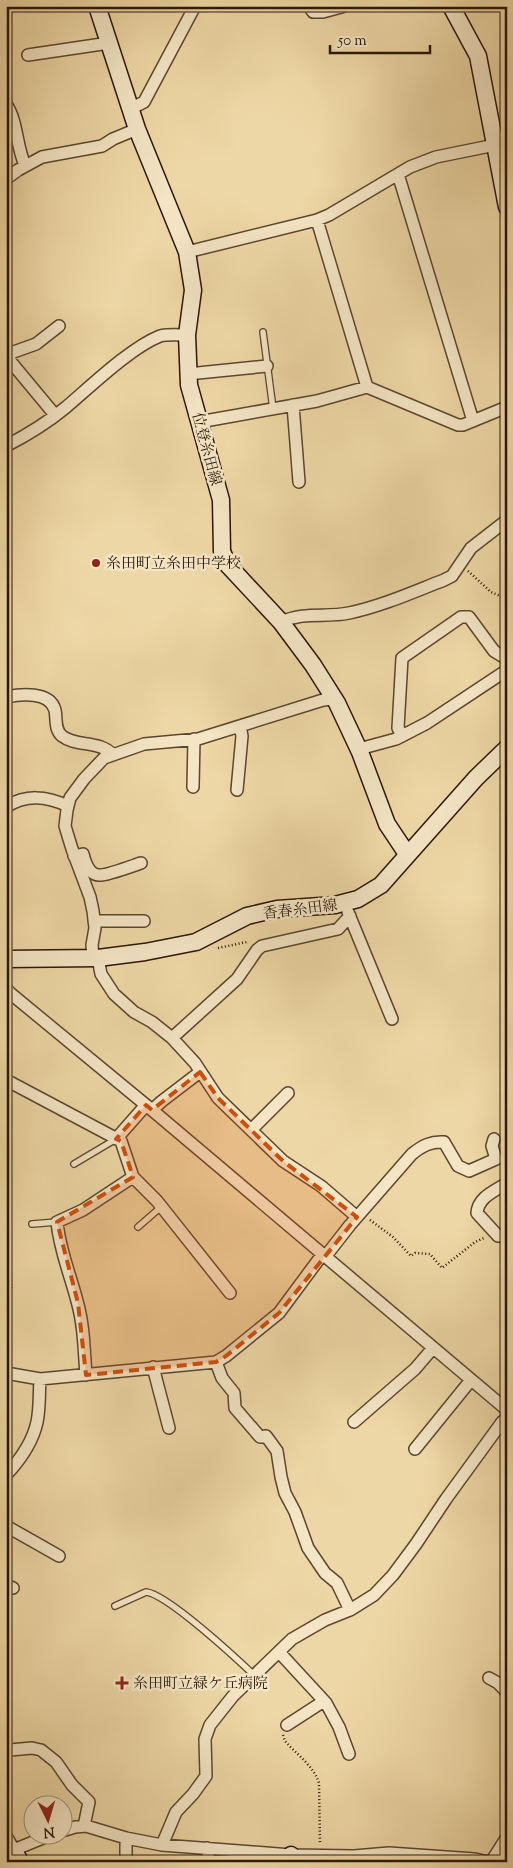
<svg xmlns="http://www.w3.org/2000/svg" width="513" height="1868" font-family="'Sorts Mill Goudy','Noto Serif JP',serif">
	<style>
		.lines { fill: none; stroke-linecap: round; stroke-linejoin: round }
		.lane-casing { stroke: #5b462f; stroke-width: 8 }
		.street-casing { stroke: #5b462f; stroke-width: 14 }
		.secondary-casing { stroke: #2a1607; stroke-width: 19 }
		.path { stroke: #2a1607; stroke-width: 2.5; stroke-dasharray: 1 2.5; stroke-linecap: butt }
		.lane { stroke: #f4e5c5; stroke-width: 5.5 }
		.street { stroke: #f4e5c5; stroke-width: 11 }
		.secondary { stroke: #f4e5c5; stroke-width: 16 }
		.marked { fill: #cc4f0b; fill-opacity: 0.2; stroke: #cc4f0b; stroke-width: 4; stroke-dasharray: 10 6; stroke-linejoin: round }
		.poi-dot { fill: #8f2418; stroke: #f4e5c5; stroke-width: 2 }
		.labels { text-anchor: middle; stroke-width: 5; stroke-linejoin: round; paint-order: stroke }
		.street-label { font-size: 15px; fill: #2a1607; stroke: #f4e5c5 }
		.poi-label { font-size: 15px; fill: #2a1607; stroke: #f4e5c5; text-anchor: start }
	</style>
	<rect width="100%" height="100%" fill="#eed7a6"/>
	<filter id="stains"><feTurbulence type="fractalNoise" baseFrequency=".004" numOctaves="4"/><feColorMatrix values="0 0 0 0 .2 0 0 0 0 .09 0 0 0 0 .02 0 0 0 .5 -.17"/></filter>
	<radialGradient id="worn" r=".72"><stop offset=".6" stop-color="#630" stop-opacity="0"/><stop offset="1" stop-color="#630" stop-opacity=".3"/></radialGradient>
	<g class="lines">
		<defs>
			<path id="lane" d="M263 332 273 409
				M74 1164 116 1139
				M32 1224 57 1222
				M138 1227 161 1207
				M115 1606 146 1592C167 1594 236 1658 254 1675"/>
			<path id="street" d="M309 6 313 12H323L345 6
				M28 55 109 43
				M6 104C18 122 16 146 25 165
				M130 109 144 102 195 6
				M398 174 473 421
				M6 179 18 170 42 157 102 146 113 139 137 129
				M317 220 367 387
				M187 252 317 220 329 215 410 167 436 157 495 145
				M6 351 11 362 55 415
				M8 354 36 344 59 326
				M188 374 267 366
				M293 405 299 482
				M199 422 317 401 367 387 458 425H463L507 407
				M6 446C27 435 47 423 65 408 90 387 130 348 160 336 168 334 179 335 187 335
				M281 622C306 611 325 618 349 613 382 606 413 592 444 580L452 576 471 548 507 520
				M6 697C21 694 50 691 55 710 57 719 54 729 62 736 76 747 100 740 113 755
				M402 735 398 728 402 658 461 617H469L494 651 507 659
				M359 749 396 739 427 723 507 670
				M193 787 194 739
				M237 790 242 736 240 726
				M6 807C26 794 46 796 68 806
				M74 856 83 854C85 862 89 875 99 875 106 876 132 866 141 863
				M348 912 392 1019
				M94 921H144
				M93 958 92 945 95 928 93 911 90 897 72 849 65 826 67 810 70 798 84 779 104 758 144 744 198 739 323 700 334 699
				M98 958 101 974 114 994 134 1012 152 1022 172 1038 195 1063 218 1098 283 1161 321 1186 357 1217
				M6 988 10 993 152 1110 507 1410
				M172 1038 237 979 257 950 262 946 338 929 350 916
				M6 1080 121 1141 133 1177 157 1201 230 1293
				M152 1110 162 1101 200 1072
				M251 1130 288 1093
				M116 1139 146 1105
				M507 1183C495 1191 478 1197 477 1213L498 1236 507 1235
				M325 1257 350 1225 412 1154C422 1146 431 1141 444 1142L458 1166 469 1171 496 1159 492 1146 494 1139
				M216 1362 222 1378 234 1393 235 1408 260 1437 266 1436 277 1451 281 1477 285 1493 295 1512 308 1548 325 1573 337 1583 350 1610
				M153 1367 169 1428
				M6 1373 40 1379 216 1362 226 1356 279 1313 322 1255
				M86 1375C84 1350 84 1325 77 1301 70 1273 60 1252 57 1222L83 1210 133 1177
				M354 1422 415 1369 433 1348
				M415 1449 471 1380
				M6 1475C20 1460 33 1441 37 1422 40 1408 39 1393 40 1379
				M6 1526 59 1556
				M6 1585 13 1588
				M279 1652 326 1703 339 1727 349 1754
				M489 1678 498 1683 507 1692
				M287 1725 324 1701
				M6 1749 10 1750 32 1748 41 1750 56 1762 72 1785 89 1802 84 1826
				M62 1831 75 1827 86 1826 126 1838 162 1845 291 1855 354 1856 389 1853 475 1859 488 1862
				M6 1836 14 1850
				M126 1838V1858L128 1862
				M162 1845 176 1812 193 1794 206 1776 205 1739 210 1725 233 1696 292 1639 325 1620 350 1610 374 1595 393 1575 416 1544 446 1499 502 1422 507 1418
				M207 1848 209 1862
				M6 1853 48 1836
				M491 1862 507 1837"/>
			<path id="secondary" d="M97 6 137 129 187 252 193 290 187 335 189 385 221 500 222 551 227 564 281 622 313 665 337 703 360 752 387 824 407 854
				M451 6 478 56 507 207
				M6 959 98 958 145 952 196 942 247 916 277 909 335 905 358 899 381 885 476 778 507 748
				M14 1850 20 1862
				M291 1855 294 1862"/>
		</defs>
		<use href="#lane" class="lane-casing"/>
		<use href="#street" class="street-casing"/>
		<use href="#secondary" class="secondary-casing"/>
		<path class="path" d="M468 571 491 592 507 599
			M218 948 247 942
			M370 1220 393 1237 411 1256 415 1253 430 1254 442 1268 475 1242 484 1238
			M6 1272 11 1277 12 1290 6 1291
			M283 1735 285 1741C296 1754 314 1766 319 1783L320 1844"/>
		<use href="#lane" class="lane"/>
		<use href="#street" class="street"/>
		<use href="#secondary" class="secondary"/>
	</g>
	<path class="marked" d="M200 1072 218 1098 283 1161 357 1217 279 1313 226 1356 216 1362 86 1375 78 1303 57 1222 133 1177 121 1141 116 1139 146 1105 152 1110Z"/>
	<g class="poi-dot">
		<circle cx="96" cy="563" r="5"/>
		<path d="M119.5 1675.5h5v5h5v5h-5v5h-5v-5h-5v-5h5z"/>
	</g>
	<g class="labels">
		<g class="street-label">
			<text transform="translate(207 449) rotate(75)" y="5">位登糸田線</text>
			<text transform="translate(300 909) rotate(-7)" y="5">香春糸田線</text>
		</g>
		<g class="poi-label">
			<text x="106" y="568">糸田町立糸田中学校</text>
			<text x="133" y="1688">糸田町立緑ケ丘病院</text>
		</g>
	</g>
	<rect width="513" height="1868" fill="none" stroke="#eed7a6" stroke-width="25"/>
	<rect x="8" y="8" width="498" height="1853" fill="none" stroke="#2a1607" stroke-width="2.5"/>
	<rect x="12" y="12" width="488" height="1843" fill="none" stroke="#2a1607"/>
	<g transform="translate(48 1820) rotate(175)"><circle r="24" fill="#f4e5c5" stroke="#a39279"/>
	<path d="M0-4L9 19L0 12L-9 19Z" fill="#8f2418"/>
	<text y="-8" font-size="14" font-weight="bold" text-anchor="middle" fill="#2a1607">N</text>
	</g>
	<path d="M330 45v8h100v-8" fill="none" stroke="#2a1607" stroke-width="2.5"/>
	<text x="338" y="45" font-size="15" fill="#2a1607" stroke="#f4e5c5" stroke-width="4" paint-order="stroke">50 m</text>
	<rect width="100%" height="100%" filter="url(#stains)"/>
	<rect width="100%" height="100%" fill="url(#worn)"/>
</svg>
